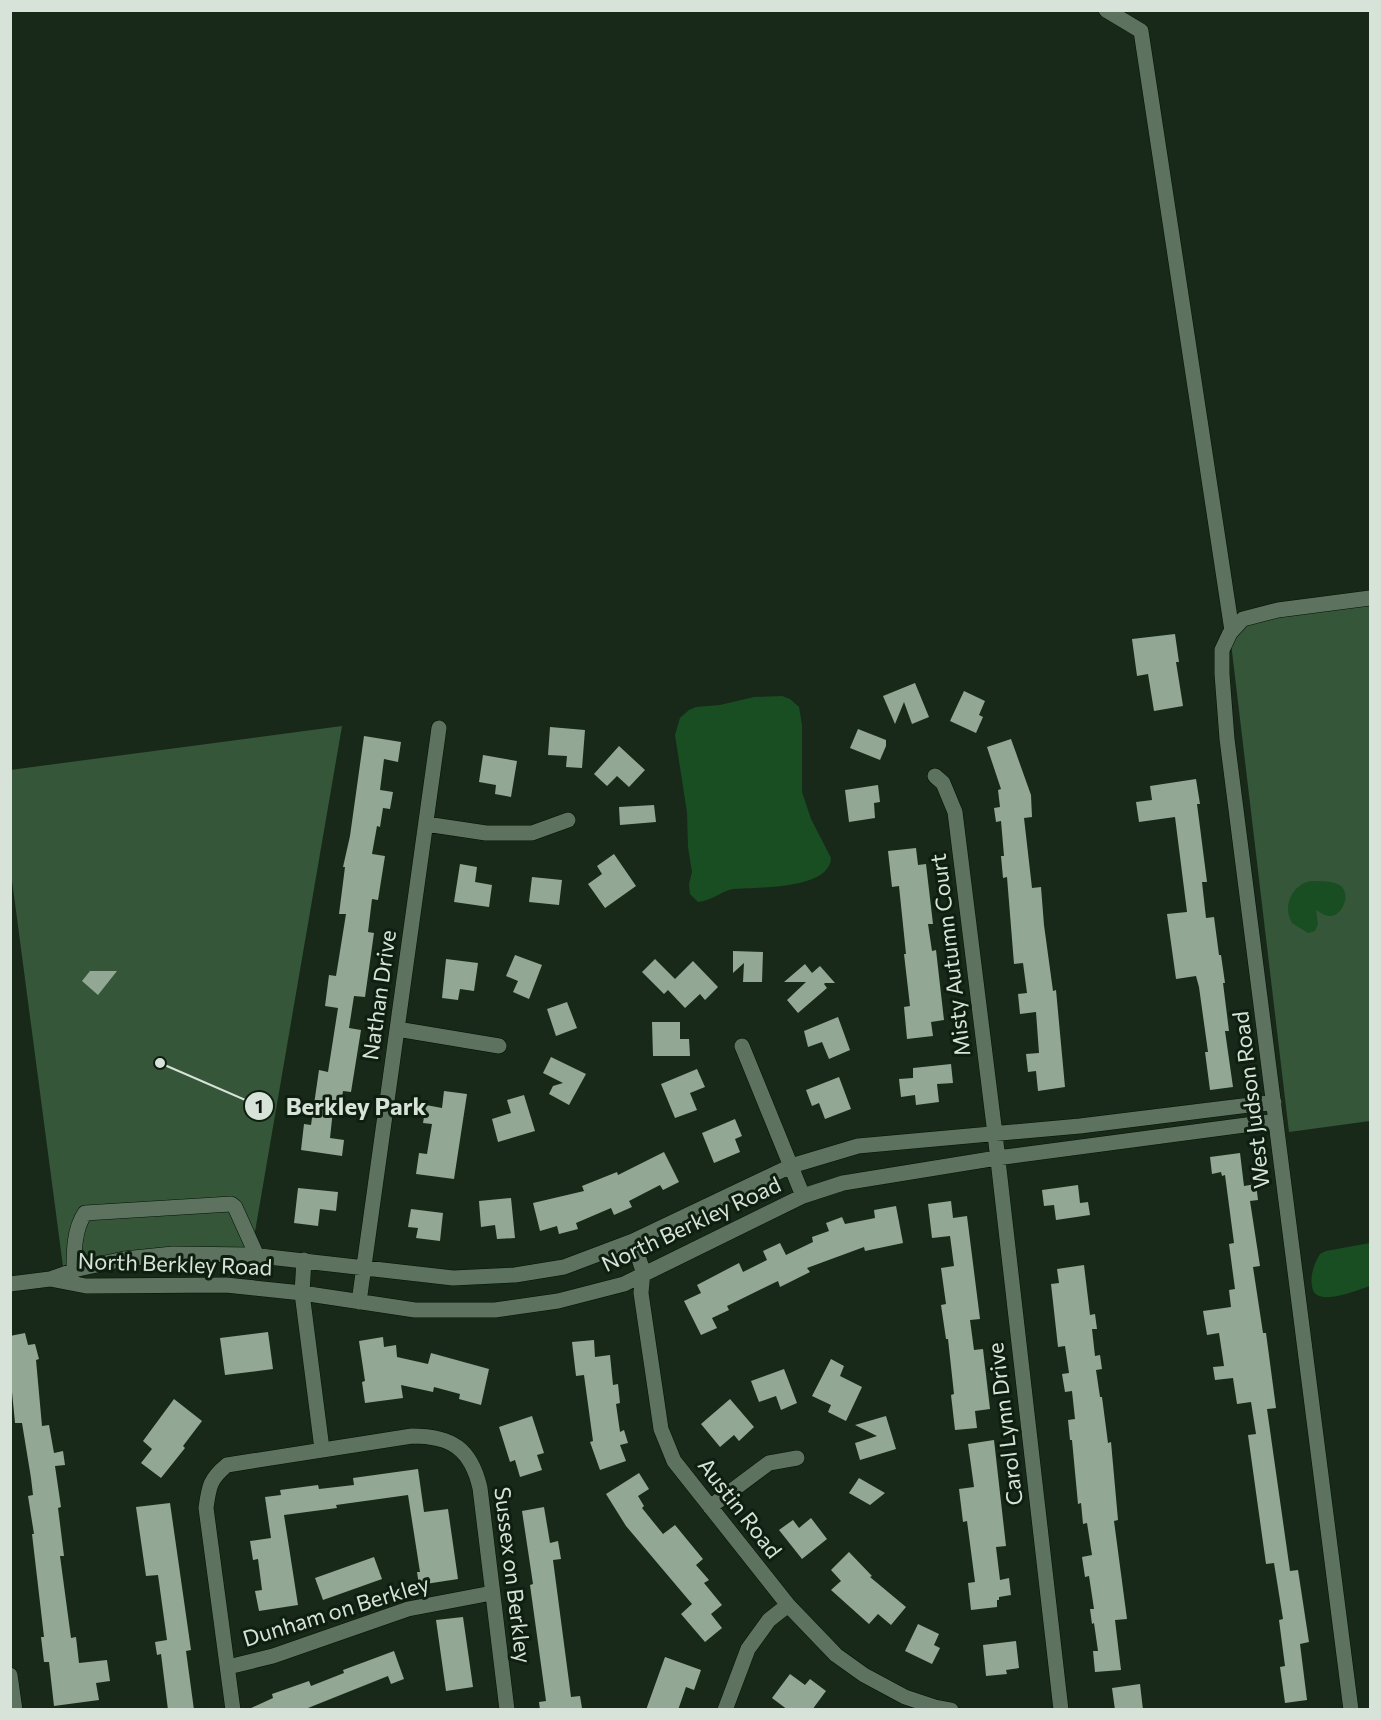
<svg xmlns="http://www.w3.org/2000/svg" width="1381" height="1720" font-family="Commissioner,sans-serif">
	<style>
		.green { fill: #355638 }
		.water { fill: #194e23 }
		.building { fill: #92a894 }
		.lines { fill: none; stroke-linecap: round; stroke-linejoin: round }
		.minor-casing { stroke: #031205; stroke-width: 16 }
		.minor { stroke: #5d725f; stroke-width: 15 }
		.labels { text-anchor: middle; stroke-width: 6; stroke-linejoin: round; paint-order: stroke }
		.street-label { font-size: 22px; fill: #d7e3d8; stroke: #0e1f10 }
		.leader { fill: none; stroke: #d7e3d8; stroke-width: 2 }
		.callout-dot { fill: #d7e3d8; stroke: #0e1f10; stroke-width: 2 }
		.mark-label { font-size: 18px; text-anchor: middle; font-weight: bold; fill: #111 }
		.callout-label { font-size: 24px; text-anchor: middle; font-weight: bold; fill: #d7e3d8; stroke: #0e1f10; stroke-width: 6; stroke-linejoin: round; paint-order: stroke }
	</style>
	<rect width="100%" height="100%" fill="#182919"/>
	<path class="green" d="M1370 602V1121L1289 1132 1231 643 1248 623Z
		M342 726 251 1255 216 1254 64 1274 11 873 10 770Z"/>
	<path class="water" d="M782 696 790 699 799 707 802 725V792L811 819 831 858C830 890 756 887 733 889 719 892 714 900 698 902L690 894 689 884 692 872 688 847 687 812 675 735 680 718 689 710 696 707 720 705 754 697Z
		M1310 881C1319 881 1335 880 1342 887 1351 897 1341 917 1329 916 1324 916 1320 912 1316 910L1318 924 1315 931 1308 933 1292 923C1282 907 1292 885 1310 881Z
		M1370 1243V1286C1357 1290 1314 1309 1312 1286 1310 1275 1314 1264 1320 1254L1326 1251Z"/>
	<path class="building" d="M1175 634 1179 662H1176L1183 706 1154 711 1148 674 1137 676 1132 639Z
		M915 683 929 717 912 724 904 702 895 724 883 696Z
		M964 691 985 701 979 715 983 717 976 733 950 721Z
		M550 727 585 730 582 768 566 767 567 756 548 755Z
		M858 729 886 740V746L880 760 850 748Z
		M364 736 401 742 398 762 384 759 380 790 393 792 390 809 383 808 380 827 377 826 372 854 385 856 378 900 372 899 368 932 374 933 365 997 354 996 349 1028 361 1030 351 1092 343 1091 340 1111 333 1110 330 1138 344 1140 342 1156 301 1150 304 1124 311 1125 319 1070 328 1072 338 1008 325 1006 329 975 336 976 346 914H339L345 867H343L350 836Z
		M1011 739 1031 795 1032 817 1024 818 1032 888 1041 887 1044 925 1053 991 1056 990 1065 1087 1038 1091 1036 1071 1028 1072 1026 1054 1039 1053 1036 1012 1020 1014 1018 994 1027 993 1023 963 1014 964 1007 877 1003 878 1001 856H1004L1001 821 996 822 994 808 1000 807 998 790 1001 789 987 747Z
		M619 746 645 770 629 787 617 776 607 786 594 774Z
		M483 755 517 761 511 797 495 794 496 785 479 782Z
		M1196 779 1200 804H1197L1207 882H1202L1206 918 1214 917 1219 955H1221L1225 983H1223L1229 1031H1225L1233 1087 1210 1090 1205 1052H1208L1199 987 1196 976 1176 979 1167 914 1187 912 1175 817 1139 822 1136 802 1152 800 1150 786Z
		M878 785 880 802 874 803 875 818 849 822 845 790Z
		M654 805 656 822 620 825 619 807Z
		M916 848 918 865 926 864 933 924H928L932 951 936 950 944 1020 931 1022 933 1036 907 1039 904 1007 910 1006 904 954H906L899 886 892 887 888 851Z
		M614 854 636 886 605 908 588 884 602 874 597 866Z
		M460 864 477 867 475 882 492 885 489 907 454 902Z
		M532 877 562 880 559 905 529 902Z
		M733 951 763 952 762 982H743L744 963 733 973Z
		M515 955 542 965 529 999 513 992 518 981 506 976Z
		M446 959 478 963 474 991 460 989 458 1000 442 998Z
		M655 959 675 979 693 961 718 987 705 1000 700 994 685 1008 668 990 664 994 642 972Z
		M805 964 812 973 820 966 835 983H825L824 984 827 988 798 1013 787 1000 806 982H784Z
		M90 971H117L98 995 82 981Z
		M567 1002 577 1028 556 1036 547 1009Z
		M838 1017 850 1050 829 1059 822 1042 808 1047 804 1031Z
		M652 1022H680V1039H689L690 1056H653Z
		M551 1057 586 1074 569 1105 549 1094 553 1086 563 1083 543 1073Z
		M951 1064 953 1083 937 1084 939 1102 916 1105 915 1095 901 1097 899 1079 913 1078V1068Z
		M697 1069 705 1087 690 1093 697 1110 675 1118 661 1084Z
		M839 1077 851 1109 825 1119 819 1103 812 1106 806 1090Z
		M444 1091 467 1094 454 1179 416 1174 419 1153 427 1154 432 1124 423 1123 426 1105 442 1108Z
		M524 1095 535 1131 498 1142 492 1119 511 1113 507 1100Z
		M735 1119 742 1136 735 1139 740 1152 714 1163 702 1133Z
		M664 1152 679 1182 663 1190 660 1185 629 1201 632 1207 614 1215 611 1208 576 1223 578 1229 559 1234 557 1226 540 1231 533 1203 584 1191 582 1186 617 1172 618 1175Z
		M1240 1153 1244 1186 1256 1184 1258 1200 1250 1201 1260 1266 1253 1267 1263 1333H1266L1276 1408 1267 1409 1290 1571 1298 1570 1309 1642 1300 1644 1307 1700 1285 1703 1280 1667 1285 1666 1279 1620 1283 1619 1274 1563 1266 1564 1248 1435 1256 1434 1251 1402 1237 1404 1233 1378 1215 1380 1213 1367 1224 1366 1219 1333 1207 1335 1203 1311 1231 1307 1229 1290 1235 1289 1229 1244 1234 1243 1225 1175 1222 1176 1221 1172 1212 1174 1210 1157Z
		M1078 1185 1080 1203 1088 1202 1090 1215 1056 1220 1054 1205 1044 1206 1042 1190Z
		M298 1188 338 1192 336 1211 320 1209 318 1226 294 1223Z
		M511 1198 515 1238 497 1239 495 1225 481 1227 479 1201Z
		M951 1201 953 1218 967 1216 980 1319 970 1320 974 1350 983 1349 990 1409 975 1411 977 1428 955 1430 951 1395 954 1394 948 1339H946L941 1305 946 1304 941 1268 954 1266 950 1236 932 1238 928 1204Z
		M896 1206 903 1243 865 1251 864 1247 807 1268 810 1272 780 1287 778 1281 727 1306 729 1310 712 1318 717 1328 701 1335 684 1301 701 1293 697 1285 739 1263 743 1272 767 1260 763 1251 780 1243 786 1255 813 1242 812 1237 829 1231 826 1223 842 1217 845 1224 875 1218 874 1210Z
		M411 1209 443 1213 440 1241 416 1238 418 1228 408 1227Z
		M1084 1265 1090 1315 1095 1314 1097 1329H1092L1095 1356 1100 1355 1102 1369 1096 1370 1100 1397H1102L1108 1443 1111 1442 1118 1520 1114 1521 1127 1619 1115 1620 1121 1670 1095 1672 1093 1651H1098L1094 1623 1092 1624 1090 1609H1094L1089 1576 1085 1577 1082 1557 1092 1555 1087 1523 1083 1524 1081 1503 1078 1504 1072 1440H1070L1068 1420 1075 1419 1072 1391 1065 1392 1062 1374 1069 1373 1065 1346 1058 1347 1051 1284 1059 1283 1057 1269Z
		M268 1332 273 1369 225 1375 220 1338Z
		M25 1333 28 1345 35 1344 39 1359 36 1360 42 1426 49 1425 54 1453 63 1451 65 1465 55 1466 61 1507 58 1508 64 1556H60L71 1638 76 1637 79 1663 107 1660 110 1681 96 1683 99 1700 54 1706 49 1662H44L41 1637H44L32 1534H34L28 1496 33 1495 31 1478 22 1423H15L10 1371V1336Z
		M383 1337 384 1347 396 1345 397 1357 428 1364 431 1353 489 1369 481 1405 459 1399 460 1394 434 1387 433 1392 401 1385 403 1398 365 1403 362 1382 365 1381 359 1341Z
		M594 1340 595 1357 610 1355 613 1385 618 1384 620 1403 616 1404 620 1432 624 1430 628 1443 620 1445 626 1461 600 1470 590 1442 593 1441 584 1375 576 1376 572 1342Z
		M831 1359 844 1366 840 1376 862 1387 846 1421 828 1412 831 1405 812 1396Z
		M784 1369 797 1403 781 1410 776 1396 759 1402 751 1381Z
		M174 1399 202 1421 183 1446 185 1448 161 1478 141 1463 152 1449 143 1441Z
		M730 1399 754 1427 739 1441 734 1435 720 1447 701 1424Z
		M532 1416 544 1453 537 1455 542 1470 520 1477 515 1460 510 1462 499 1427Z
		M886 1416 896 1449 860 1460 855 1443 877 1436 855 1425Z
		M994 1440 1006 1546 996 1547 1000 1580 1009 1578 1011 1595 999 1597V1600H997V1607L971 1610 968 1583 975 1582 967 1521 963 1522 959 1489 974 1487 968 1444Z
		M418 1469 424 1512 448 1509 458 1579 419 1585 417 1572H420L408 1495 336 1505 337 1508 284 1515 298 1605 259 1611 255 1591 262 1590 258 1559 253 1560 250 1541 271 1538 265 1497 281 1495 280 1490 318 1485 319 1489 354 1485 353 1478Z
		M639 1473 649 1489 638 1496 644 1506 642 1508 663 1534 675 1525 703 1559 696 1565 709 1580 704 1583 722 1605 711 1614 722 1628 705 1642 681 1614 692 1604 626 1526 606 1494Z
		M859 1478 885 1493 870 1505 849 1493Z
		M170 1503 191 1650 186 1651 194 1710H168L161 1654 157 1655 155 1642 167 1640 158 1575 146 1576 136 1507Z
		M544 1507 550 1543 558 1541 561 1559 553 1560 571 1697 580 1696 582 1708 540 1710 539 1702 546 1701 530 1585 533 1584 522 1511Z
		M811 1518 827 1539 802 1559 779 1530 793 1520 799 1528Z
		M849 1552 872 1576 870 1577 906 1607 891 1625 878 1614 869 1624 831 1590 841 1581 831 1570Z
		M374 1557 382 1579 323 1600 315 1578Z
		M463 1617 473 1687 446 1691 436 1620Z
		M918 1624 939 1634 934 1645 940 1648 932 1664 905 1651Z
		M1016 1641 1019 1668 1006 1670 1007 1674 986 1676 983 1645Z
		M394 1651 404 1679 391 1684 388 1676 303 1710H247L273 1698 272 1694 309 1681 311 1686 344 1673 343 1670Z
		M665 1657 701 1670 694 1690 686 1687 678 1710H646Z
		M790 1674 805 1685 810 1679 826 1691 812 1710H788L772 1698Z
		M1140 1684 1143 1710H1115L1112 1688Z"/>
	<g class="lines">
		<defs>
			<path id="minor" d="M1106 10 1141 31 1232 631
				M935 776 943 783 955 812 995 1134 1061 1710
				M426 824 486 833H532L568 820
				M397 1029 499 1046
				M742 1046 803 1196
				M633 1241 643 1271 641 1293 661 1429 674 1461 788 1605 836 1655 864 1675 905 1697 935 1707 951 1710
				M304 1260 302 1293 322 1449
				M74 1270C74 1252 74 1229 85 1213L231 1204 235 1207 257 1256
				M50 1279 86 1286 226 1285 302 1293 415 1310H495L558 1301 624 1284 803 1196 843 1183 997 1158 1276 1121
				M10 1284 50 1279 78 1269 124 1259 173 1254 251 1255 453 1278 515 1275 564 1267 633 1241 791 1166 858 1146 1080 1126 1274 1102
				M359 1302 439 728
				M710 1507 769 1463 797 1458
				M228 1667 273 1656 408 1609 492 1593
				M10 1675 15 1710
				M233 1710 206 1508C209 1486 210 1479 227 1465L412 1436C452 1436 471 1449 480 1488L507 1710
				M725 1710 748 1649 769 1620 788 1605
				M1351 1710 1227 739 1222 674V650L1230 633 1243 619 1278 610 1370 598"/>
		</defs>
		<use href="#minor" class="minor-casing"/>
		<use href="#minor" class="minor"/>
	</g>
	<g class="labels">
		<g class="street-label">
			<text transform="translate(950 955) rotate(-97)" y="8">Misty Autumn Court</text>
			<text transform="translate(379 995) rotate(-82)" y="8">Nathan Drive</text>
			<text transform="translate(1251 1100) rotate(-97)" y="8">West Judson Road</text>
			<text transform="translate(691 1224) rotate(-25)" y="8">North Berkley Road</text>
			<text transform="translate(175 1264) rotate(2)" y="8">North Berkley Road</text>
			<text transform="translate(1005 1424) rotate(-97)" y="8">Carol Lynn Drive</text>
			<text transform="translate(740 1508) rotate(52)" y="8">Austin Road</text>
			<text transform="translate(513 1575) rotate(83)" y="8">Sussex on Berkley</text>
			<text transform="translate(336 1611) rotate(-17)" y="8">Dunham on Berkley</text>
		</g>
	</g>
	<path class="leader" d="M160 1063L259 1106"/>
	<g class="callout-dot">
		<circle cx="160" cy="1063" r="6"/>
		<circle cx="259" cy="1106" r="15"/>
	</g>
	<g class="mark-label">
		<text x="259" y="1113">1</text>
	</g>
	<g class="callout-label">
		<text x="356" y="1115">Berkley Park</text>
	</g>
	<rect width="1381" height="1720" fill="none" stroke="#d7e3d8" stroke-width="24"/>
</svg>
